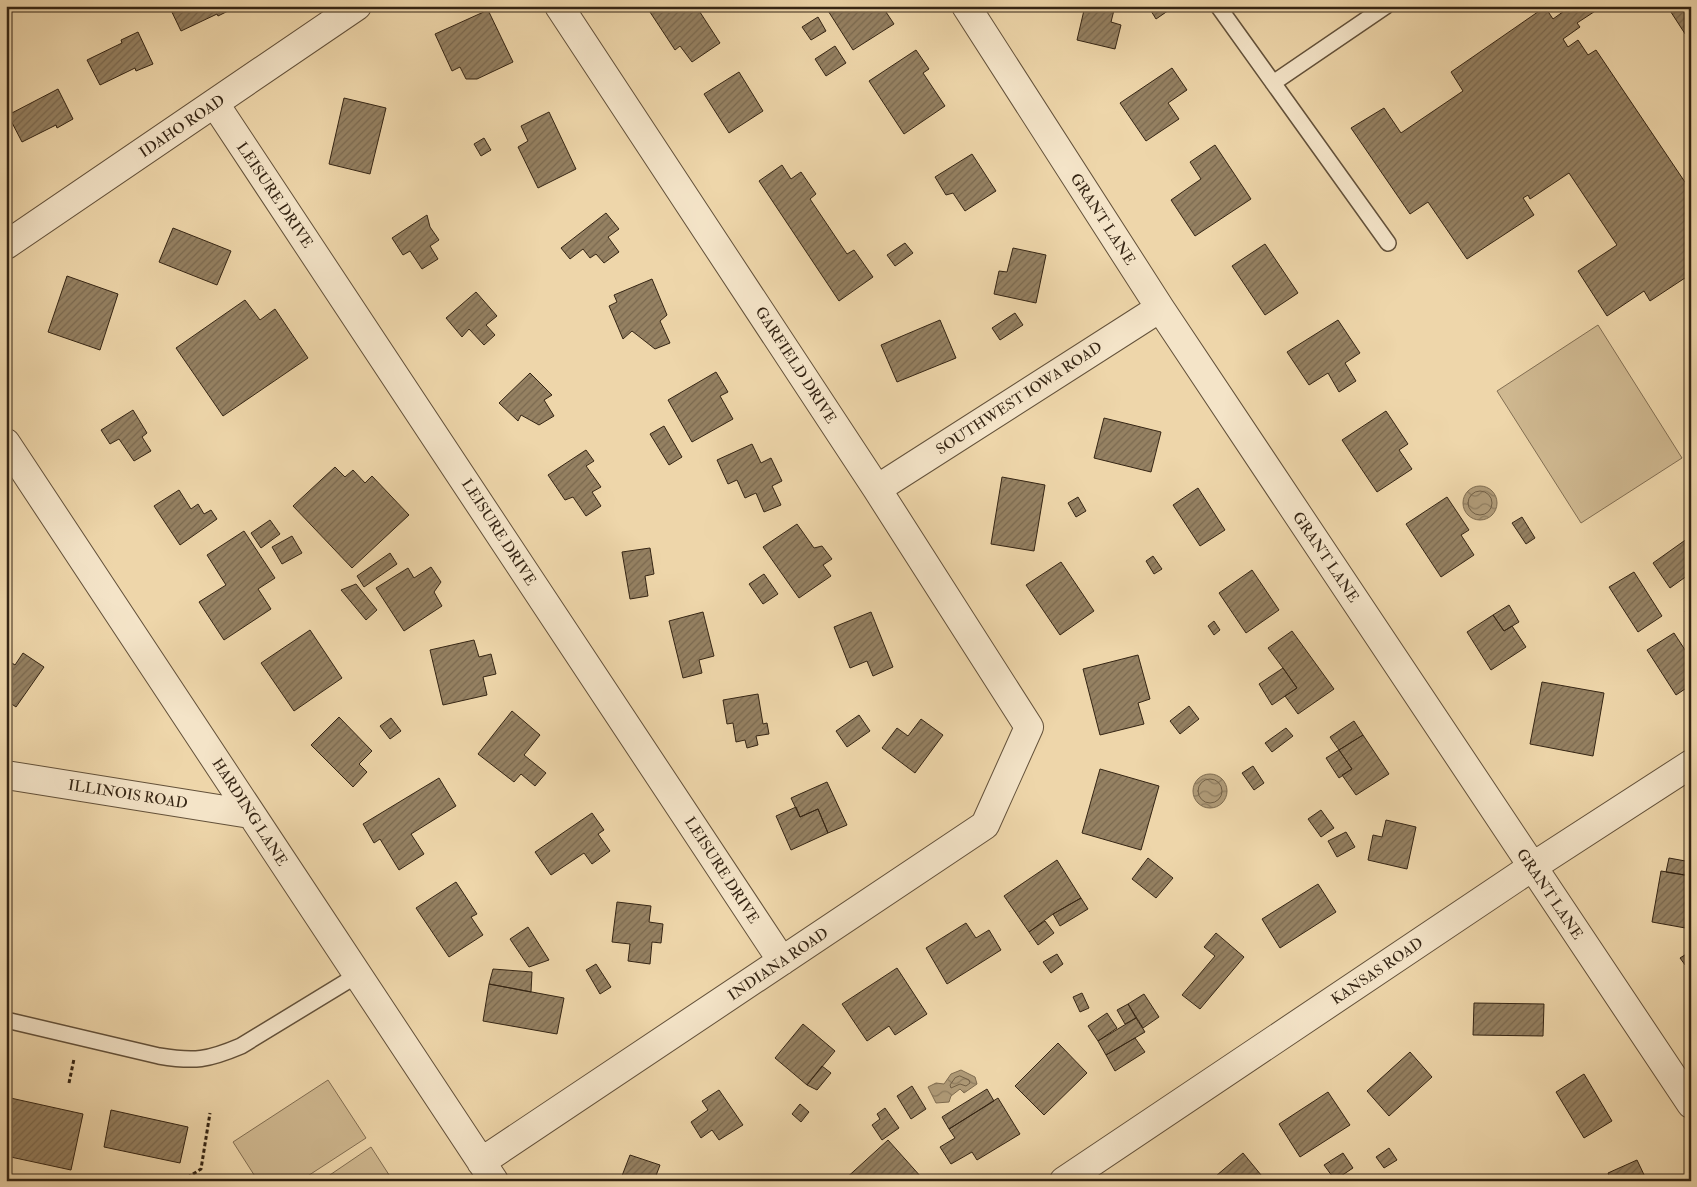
<svg xmlns="http://www.w3.org/2000/svg" width="1697" height="1187" font-family="'IM FELL Double Pica',serif">
	<style>
		.green { fill: #cfb890; stroke: #826e52 }
		.water { fill: url(#water-waves); stroke: #7e6b4f }
		.lines { fill: none; stroke-linecap: round; stroke-linejoin: round }
		.shore { stroke: #726046; stroke-width: 1 }
		.building { fill: url(#building-hatch); stroke: #352514 }
		.lane-casing { stroke: #63513a; stroke-width: 18 }
		.street-casing { stroke: #63513a; stroke-width: 30 }
		.path { stroke: #352514; stroke-width: 3; stroke-dasharray: 4 2.5; stroke-linecap: butt }
		.lane { stroke: #f4e4c8; stroke-width: 15 }
		.street { stroke: #f4e4c8; stroke-width: 28 }
		.labels { text-anchor: middle; stroke-width: 4; stroke-linejoin: round; paint-order: stroke }
		.street-label { font-size: 15px; fill: #352514; stroke: #f4e4c8 }
	</style>
	<defs>
		<pattern id="water-waves" width="16" height="10" patternUnits="userSpaceOnUse" patternTransform="scale(1.25)"><rect width="16" height="10" fill="#af9a77"/><path d="M0 5q4-4 8 0t8 0" fill="none" stroke="#8f7d60"/></pattern>
		<pattern id="building-hatch" width="6" height="6" patternUnits="userSpaceOnUse" patternTransform="scale(1.25)"><rect width="6" height="6" fill="#958162"/><path d="M-1 1l2-2M0 6l6-6M5 7l2-2" fill="none" stroke="#7a6950"/></pattern>
	</defs>
	<rect width="100%" height="100%" fill="#eed6aa"/>
	<filter id="stains"><feTurbulence type="fractalNoise" baseFrequency=".004" numOctaves="4"/><feColorMatrix values="0 0 0 0 .2 0 0 0 0 .09 0 0 0 0 .02 0 0 0 .5 -.17"/></filter>
	<radialGradient id="worn" r=".72"><stop offset=".6" stop-color="#630" stop-opacity="0"/><stop offset="1" stop-color="#630" stop-opacity=".3"/></radialGradient>
	<path class="green" d="M1598 325 1682 458 1581 523 1497 391Z
		M328 1080 366 1138 300 1181H258L233 1142Z
		M371 1147 393 1181H321Z"/>
	<path class="water" d="M1463 503a17 17 0 1 1 34 0a17 17 0 1 1-34 0Z
		M1193 791a17 17 0 1 1 34 0a17 17 0 1 1-34 0Z
		M961 1070 975 1077 977 1084 964 1093 960 1089 951 1096 949 1102 936 1103 928 1087 936 1083 944 1084 951 1074Z"/>
	<g class="lines">
		<path class="shore" d="M1468 503a12 12 0 1 1 24 0a12 12 0 1 1-24 0Z
			M1198 791a12 12 0 1 1 24 0a12 12 0 1 1-24 0Z
			M960 1076 969 1080 970 1083 966 1086 960 1084 951 1088 950 1085 955 1078Z"/>
	</g>
	<path class="building" d="M169 6H235L236 7 218 16 217 14 181 31Z
		M646 6H696L720 43 692 62 680 46 675 50Z
		M825 6H882L894 24 853 50Z
		M1085 6H1115L1111 22 1121 25 1115 49 1077 40Z
		M1148 6H1175L1156 19Z
		M1571 6H1603L1577 23 1580 27 1563 39 1568 47 1578 40 1588 55 1596 50 1691 191V274L1650 301 1644 291 1607 316 1578 271 1617 245 1569 173 1530 199 1528 195 1523 198 1534 215 1467 259 1428 202 1410 214 1351 128 1384 108 1401 133 1463 91 1451 72 1545 7 1553 19Z
		M1667 6H1691V43Z
		M488 10 513 62 477 79H466L460 67 452 71 435 34Z
		M818 17 826 31 811 40 802 27Z
		M138 32 153 64 136 71 135 68 100 85 87 60 122 43 121 40Z
		M835 46 846 63 826 76 815 59Z
		M916 50 929 69 923 73 945 106 904 134 869 81Z
		M1172 68 1187 90 1168 103 1179 119 1146 141 1120 103Z
		M739 72 763 111 729 133 704 94Z
		M58 89 73 119 57 128 56 125 22 142 8 115Z
		M344 98 386 108 370 174 329 164Z
		M549 112 576 169 538 188 518 147 528 141 521 126Z
		M484 138 491 150 481 156 474 144Z
		M1215 145 1251 199 1195 236 1171 200 1201 179 1190 162Z
		M972 154 996 191 965 211 953 193 946 195 935 177Z
		M782 165 791 179 801 172 816 194 810 199 847 254 854 250 873 277 839 301 759 181Z
		M606 213 619 229 608 237 619 252 604 263 596 254 590 258 583 249 570 259 561 248Z
		M427 215 430 227 439 240 430 246 438 259 422 269 410 251 403 255 392 238Z
		M173 228 231 251 217 285 159 262Z
		M905 243 913 253 895 266 887 255Z
		M1265 244 1298 293 1265 315 1232 266Z
		M1013 248 1046 255 1036 303 994 294 999 271 1007 272Z
		M67 276 118 294 100 350 48 332Z
		M652 279 667 315 660 321 670 343 655 349 632 331 623 339 609 306 617 302 614 295Z
		M476 292 497 316 486 325 495 335 484 345 469 329 462 337 446 318Z
		M245 300 260 320 275 309 308 358 223 416 176 348Z
		M1015 313 1023 325 1000 340 992 328Z
		M940 320 956 358 897 382 881 345Z
		M1338 320 1360 353 1345 363 1356 381 1339 392 1328 373 1309 385 1287 352Z
		M716 372 728 392 720 396 733 419 692 442 668 400Z
		M530 373 552 395 544 400 554 416 539 425 521 415 518 421 499 403Z
		M133 410 147 433 142 437 151 451 134 461 119 439 110 444 101 430Z
		M1386 411 1408 444 1399 450 1412 469 1377 492 1342 440Z
		M1104 418 1161 432 1151 472 1094 458Z
		M664 426 682 457 669 465 650 434Z
		M752 444 761 463 771 458 782 481 772 486 781 505 764 512 756 493 745 498 737 480 728 484 717 460Z
		M586 450 594 461 586 466 601 487 592 492 601 506 586 516 573 497 565 500 548 475Z
		M335 467 345 477 353 470 365 483 372 476 409 515 352 568 293 506Z
		M1002 477 1045 485 1034 551 991 544Z
		M1198 488 1225 530 1200 546 1173 505Z
		M179 490 191 509 198 504 204 514 211 510 217 519 180 545 154 506Z
		M1078 497 1086 511 1076 517 1068 503Z
		M1447 497 1469 530 1461 535 1474 555 1441 577 1406 524Z
		M1522 517 1535 538 1526 544 1512 523Z
		M270 520 280 534 261 548 251 533Z
		M797 524 814 548 822 546 832 559 823 565 831 576 799 598 763 547Z
		M244 531 275 578 258 589 271 609 224 640 199 602 226 585 207 555Z
		M292 536 302 553 282 564 272 547Z
		M1691 536V573L1670 588 1653 563Z
		M650 548 654 574 645 576 648 596 630 599 622 552Z
		M390 553 397 564 364 587 357 576Z
		M1153 556 1162 569 1154 574 1146 561Z
		M1061 562 1094 611 1060 635 1026 585Z
		M431 567 441 582 434 592 442 606 404 631 376 588 408 568 414 578Z
		M1252 570 1279 610 1246 633 1219 593Z
		M1634 572 1662 616 1638 632 1609 587Z
		M764 574 778 594 763 604 749 584Z
		M356 584 377 610 366 620 341 590Z
		M1509 605 1519 622 1504 631 1493 615Z
		M1691 607V620L1685 611Z
		M703 612 714 656 699 660 702 673 683 678 669 621Z
		M871 612 893 667 873 676 867 661 850 668 834 627Z
		M1493 615 1504 631 1512 626 1526 647 1491 670 1467 632Z
		M1214 621 1220 630 1214 635 1208 626Z
		M310 630 342 678 294 711 261 663Z
		M1292 631 1334 689 1298 714 1285 696 1297 688 1283 668 1268 648Z
		M1674 633 1691 659V685L1676 695 1647 650Z
		M474 640 479 657 491 654 496 674 483 677 487 695 443 705 430 650Z
		M23 653 44 667 16 707 6 700V659L15 665Z
		M1138 655 1150 699 1138 703 1144 724 1100 735 1083 669Z
		M1283 668 1297 688 1272 705 1259 684Z
		M1542 682 1604 693 1593 756 1530 744Z
		M758 694 763 724 767 723 769 734 756 736 758 745 747 748 745 740 736 742 733 723 727 724 723 700Z
		M1189 706 1199 719 1180 734 1170 721Z
		M512 711 540 735 524 755 546 773 535 786 521 774 514 782 478 754Z
		M859 715 870 731 847 747 836 731Z
		M339 717 372 751 359 764 367 772 353 787 311 745Z
		M391 718 401 731 390 739 380 726Z
		M921 719 943 735 915 773 882 748 897 728 908 736Z
		M1354 721 1363 735 1339 750 1330 737Z
		M1286 728 1293 736 1272 752 1265 743Z
		M1363 735 1389 774 1356 795 1342 775 1352 769 1339 750Z
		M1339 750 1352 769 1339 778 1326 758Z
		M1253 766 1264 783 1254 790 1242 773Z
		M1100 769 1159 786 1141 850 1082 833Z
		M439 778 456 806 411 834 424 854 399 870 380 839 374 843 363 824Z
		M827 782 847 825 828 833 818 809 800 817 791 798Z
		M796 807 800 817 818 809 828 833 791 850 776 816Z
		M1321 810 1334 828 1321 837 1308 819Z
		M592 813 604 830 598 834 610 851 592 864 584 853 551 875 535 852Z
		M1386 820 1416 827 1407 869 1368 860 1373 835 1382 837Z
		M1346 832 1355 847 1337 857 1328 841Z
		M1148 858 1173 878 1156 898 1132 879Z
		M1669 858 1691 862V876L1666 872Z
		M1057 860 1081 898 1053 914 1029 932 1004 896Z
		M1661 871 1691 876V929L1652 922Z
		M456 882 477 914 471 917 483 935 449 957 416 908Z
		M1318 884 1336 912 1280 948 1262 919Z
		M1081 898 1088 909 1060 926 1053 914Z
		M617 902 651 906 649 922 663 924 661 943 652 942 650 964 628 961 630 944 612 942Z
		M1045 921 1054 933 1038 945 1029 932Z
		M966 923 976 938 989 930 1001 950 947 984 926 948Z
		M528 927 549 960 529 967 510 939Z
		M1216 933 1244 957 1200 1009 1182 995 1215 956 1204 947Z
		M1691 951V973L1680 958Z
		M1057 954 1063 964 1051 973 1043 962Z
		M596 964 611 987 600 994 586 970Z
		M897 968 927 1014 895 1035 889 1026 867 1041 842 1004Z
		M493 969 532 972 531 992 489 984Z
		M489 984 564 998 557 1034 483 1021Z
		M1082 993 1089 1008 1080 1012 1073 997Z
		M1144 994 1159 1017 1143 1028 1128 1004Z
		M1474 1003 1544 1004 1543 1036 1473 1035Z
		M1128 1004 1136 1018 1125 1024 1117 1010Z
		M1107 1013 1117 1028 1098 1041 1088 1026Z
		M1136 1018 1145 1032 1106 1055 1098 1041Z
		M803 1024 835 1051 807 1085 775 1058Z
		M1135 1038 1145 1052 1115 1071 1106 1055Z
		M1058 1043 1087 1073 1044 1115 1015 1086Z
		M1410 1052 1432 1077 1389 1116 1367 1091Z
		M822 1066 831 1073 817 1090 807 1085Z
		M1584 1074 1612 1121 1584 1138 1556 1092Z
		M912 1086 926 1109 911 1119 897 1096Z
		M987 1089 994 1101 949 1129 942 1117Z
		M719 1090 743 1125 719 1140 712 1130 701 1138 691 1122 708 1110 702 1101Z
		M1328 1092 1350 1125 1300 1157 1279 1124Z
		M6 1097 83 1114 71 1170 6 1156Z
		M998 1098 1020 1134 977 1160 972 1152 951 1164 940 1147 955 1138 949 1129Z
		M800 1104 809 1112 801 1122 792 1114Z
		M885 1108 899 1128 882 1140 872 1125 880 1119 877 1114Z
		M111 1110 188 1127 180 1163 104 1147Z
		M888 1140 922 1178 919 1181H843Z
		M1389 1148 1397 1160 1384 1168 1376 1157Z
		M1243 1153 1266 1181H1210Z
		M1343 1153 1353 1168 1335 1180 1324 1165Z
		M630 1155 660 1165 654 1181H620Z
		M1637 1160 1647 1181H1611L1608 1173Z"/>
	<g class="lines">
		<defs>
			<path id="lane" d="M1218 6 1388 243
				M1273 83 1386 6
				M6 1020 159 1056C195 1062 208 1060 241 1046L359 974"/>
			<path id="street" d="M966 6 1160 308 1691 1104
				M215 104 782 961
				M6 245 357 6
				M6 443 494 1181
				M877 489 1160 308
				M6 775 250 814
				M481 1162 985 825 1029 727 877 489 559 6
				M1064 1181 1532 867 1691 764"/>
		</defs>
		<use href="#lane" class="lane-casing"/>
		<use href="#street" class="street-casing"/>
		<path class="path" d="M69 1083 74 1059
			M182 1181 201 1169 210 1113"/>
		<use href="#lane" class="lane"/>
		<use href="#street" class="street"/>
	</g>
	<g class="labels">
		<g class="street-label">
			<text transform="translate(182 126) rotate(-34)" y="5">IDAHO ROAD</text>
			<text transform="translate(275 195) rotate(56)" y="5">LEISURE DRIVE</text>
			<text transform="translate(1103 219) rotate(57)" y="5">GRANT LANE</text>
			<text transform="translate(796 365) rotate(57)" y="5">GARFIELD DRIVE</text>
			<text transform="translate(1019 398) rotate(-33)" y="5">SOUTHWEST IOWA ROAD</text>
			<text transform="translate(499 532) rotate(57)" y="5">LEISURE DRIVE</text>
			<text transform="translate(1326 557) rotate(56)" y="5">GRANT LANE</text>
			<text transform="translate(128 794) rotate(9)" y="5">ILLINOIS ROAD</text>
			<text transform="translate(250 812) rotate(57)" y="5">HARDING LANE</text>
			<text transform="translate(722 870) rotate(57)" y="5">LEISURE DRIVE</text>
			<text transform="translate(1550 894) rotate(56)" y="5">GRANT LANE</text>
			<text transform="translate(778 964) rotate(-34)" y="5">INDIANA ROAD</text>
			<text transform="translate(1377 971) rotate(-34)" y="5">KANSAS ROAD</text>
		</g>
	</g>
	<rect width="1697" height="1187" fill="none" stroke="#eed6aa" stroke-width="25"/>
	<rect x="8" y="8" width="1682" height="1172" fill="none" stroke="#352514" stroke-width="2.5"/>
	<rect x="12" y="12" width="1672" height="1162" fill="none" stroke="#352514"/>
	<rect width="100%" height="100%" filter="url(#stains)"/>
	<rect width="100%" height="100%" fill="url(#worn)"/>
</svg>
